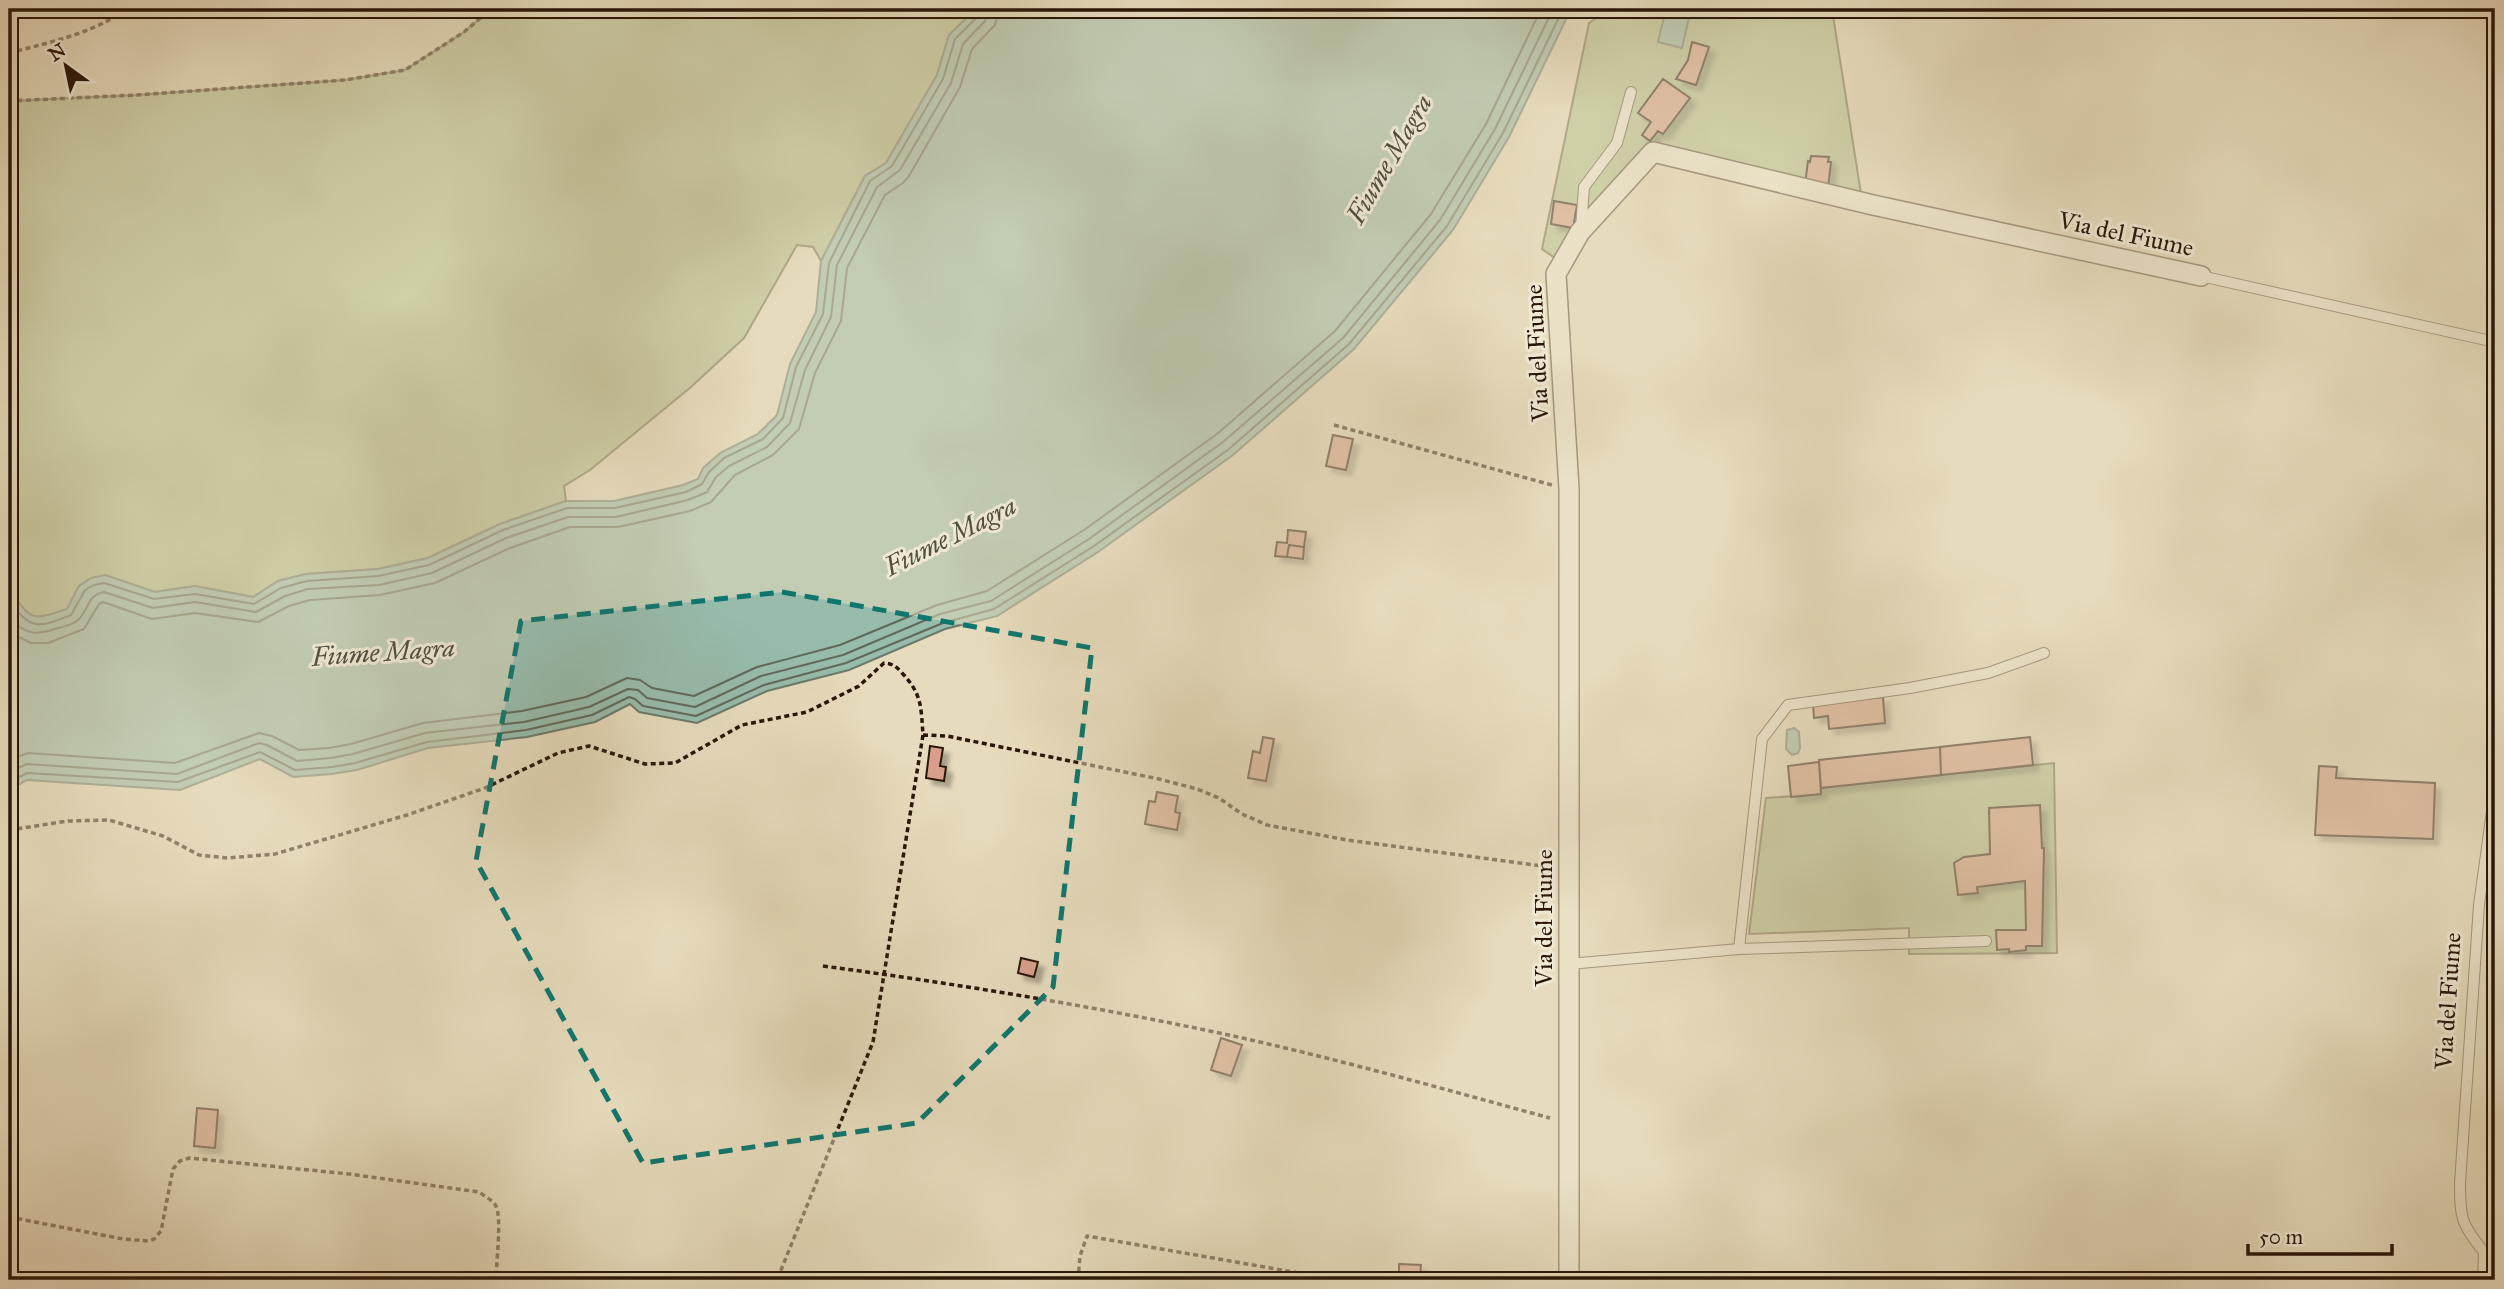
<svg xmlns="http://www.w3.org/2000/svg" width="2504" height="1289" font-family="'IM FELL Great Primer',serif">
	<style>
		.green { fill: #b4c091; stroke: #6e6b4c; stroke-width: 2 }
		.water { fill: #97bcac; stroke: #6b7a6a; stroke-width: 2 }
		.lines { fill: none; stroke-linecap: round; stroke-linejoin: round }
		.shore { stroke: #60695a; stroke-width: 2 }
		.building { fill: #d99f8b; stroke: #291608; stroke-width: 2; filter: url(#shadow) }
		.service-casing { stroke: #584735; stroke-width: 12 }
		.minor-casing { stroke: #584735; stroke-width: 22 }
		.path { stroke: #291608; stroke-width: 3.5; stroke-dasharray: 5 3.5; stroke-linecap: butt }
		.service { stroke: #efe8d3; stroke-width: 10 }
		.minor { stroke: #efe8d3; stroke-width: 19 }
		.marked { fill: none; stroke: #0f766e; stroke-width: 5; stroke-dasharray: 14 9; stroke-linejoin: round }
		.labels { text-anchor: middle; stroke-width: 6; stroke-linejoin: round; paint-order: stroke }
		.street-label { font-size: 24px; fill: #291608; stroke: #efe8d3 }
		.water-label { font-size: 26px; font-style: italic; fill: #505041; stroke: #efe8d3 }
	</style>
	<defs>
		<filter id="shadow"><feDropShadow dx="6" dy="6" stdDeviation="2" flood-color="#0004"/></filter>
	</defs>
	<rect width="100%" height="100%" fill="#e6dbbc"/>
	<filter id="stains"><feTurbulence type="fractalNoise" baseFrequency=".00286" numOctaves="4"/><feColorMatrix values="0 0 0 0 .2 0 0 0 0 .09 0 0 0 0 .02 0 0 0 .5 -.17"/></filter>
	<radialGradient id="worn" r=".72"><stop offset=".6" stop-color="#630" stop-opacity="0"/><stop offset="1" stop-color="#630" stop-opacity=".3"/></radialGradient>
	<path class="green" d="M491 9H976L949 35 937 75 886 163 865 176 821 261 813 247 797 245 744 338 691 387 590 470 564 486 566 501 500 524 428 558 378 569 306 574 278 581 253 597 195 586 155 592 105 575 79 586 68 609C30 621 33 621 9 590V101L137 95 345 80 405 70 464 32Z
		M1610 9H1832L1862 200 1653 146 1559 261 1542 249 1589 23Z
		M2054 763 2057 953 1909 954V928L1749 934 1766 798 1821 794V788Z"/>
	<path class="water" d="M976 9H1571L1509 137 1453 230 1354 349 1233 455 1098 552 997 616 945 629 849 670 767 691 697 723 639 712 630 704 595 722 527 737 428 748 357 770 332 774 293 777 260 759 180 790 27 780 9 790V590C33 621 30 621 67 609L79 586 91 578 105 575 155 592 195 586 253 597 278 581 306 574 378 569 428 558 500 524 566 501H614L683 485 698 479 703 468 720 453 758 434 777 415 790 364 816 312 821 261 865 176 886 163 937 75 949 35Z
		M1666 9H1691L1682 48 1658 42Z
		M1794 728 1799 732 1800 748 1798 753 1792 755 1786 749 1787 730Z"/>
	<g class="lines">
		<path class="shore" d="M9 601C32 631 38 628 71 615L85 590 94 585 104 583 154 599 195 594 254 604 281 588 307 581 378 576 429 565 503 530 567 508H615L686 492 702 484 709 472 724 458 763 439 783 418 796 367 823 314 829 263 870 181 892 166 943 79 955 39 978 16 980 9
			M9 616C24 635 36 636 58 628 65 626 74 625 79 619 89 609 87 595 104 592L153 608 195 602 256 612 285 596 308 589 379 585 432 573 506 538 568 517H616L688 500 707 492 716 477 729 466 767 447 790 423 805 370 831 317 837 265 877 187 900 170 951 83 963 44 985 21 989 9
			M9 632 31 643H48L84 629 99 604 103 602 152 619 195 613 258 622 289 606 310 600 380 595 435 583 510 548 570 527H618L690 511 711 502 735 475 773 455 799 429 815 373 841 321 847 268 885 195 903 183 909 176 960 87 972 49 995 25 999 9
			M9 760 28 753 175 763 259 733 272 736 299 750 329 748 351 744 423 723 522 711 586 697 627 678 640 680 652 688 694 696 757 667 840 645 937 605 987 591 1084 530 1217 434 1335 331 1431 214 1486 124 1541 9
			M9 772 27 764 177 774 259 743 267 745 297 761 331 758 353 754 425 733 524 722 589 707 628 689 638 690 647 698 695 707 761 676 843 655 940 614 991 601 1089 539 1223 442 1343 338 1440 220 1495 129 1553 9
			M9 782 27 773 178 782 260 752 295 770 332 767 355 763 427 742 526 730 592 715 629 697 635 699 643 706 696 716 764 685 846 663 943 623 994 609 1094 546 1229 449 1349 344 1447 226 1503 133 1563 9"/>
	</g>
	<path class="building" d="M1692 42 1709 47 1696 85 1676 79 1688 60Z
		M1663 79 1690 98 1663 134 1658 131 1650 141 1642 135 1651 122 1638 113Z
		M1811 156 1829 157 1828 162H1831L1828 187 1805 185 1808 161 1810 162Z
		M1554 201 1577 205 1573 228 1551 224Z
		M1333 435 1353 439 1346 470 1326 466Z
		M1288 530 1306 532 1304 547 1289 545 1287 557 1275 556 1277 542 1287 543Z
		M1289 545 1304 547 1303 559 1287 557Z
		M1883 697 1885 723 1829 729 1828 716 1814 718 1813 705Z
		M1263 737 1274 739 1266 781 1248 778 1253 751 1260 753Z
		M2030 737 2033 765 1941 775 1940 747Z
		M930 746 943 748 940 766 946 767 944 781 926 778Z
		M1940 747 1941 775 1821 788 1819 760Z
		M1819 762 1821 794 1791 797 1788 766Z
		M2319 766 2337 767 2336 778 2435 783 2433 839 2315 835Z
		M1157 792 1178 796 1175 812 1180 813 1177 830 1145 824 1149 801 1155 802Z
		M2040 805 2042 848H2044L2042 946H2026V950L2009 952V949L1997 950 1996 930H2026L2025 881 1977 887 1978 893 1958 895 1954 863 1964 857 1990 854 1989 808Z
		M1021 958 1038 962 1034 977 1018 973Z
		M1221 1038 1242 1045 1231 1076 1211 1070Z
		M197 1108 218 1110 215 1148 194 1146Z
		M1399 1264 1421 1265 1420 1278 1399 1276Z
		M543 1275 569 1277V1280H543Z"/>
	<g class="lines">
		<defs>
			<path id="service" d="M1581 228 1584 187 1617 143 1631 92
				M2201 276 2495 342
				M1739 949 1986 941
				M1569 964 1739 949 1762 739 1788 705 1910 688 1988 673 2044 653
				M2483 1280 2484 1252C2461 1224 2460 1218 2460 1183L2479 905 2495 790"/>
			<path id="minor" d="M1569 1280V489L1556 274 1580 232 1653 152 1873 205 2201 276"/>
		</defs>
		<use href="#service" class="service-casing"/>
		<use href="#minor" class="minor-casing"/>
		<path class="path" d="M9 53C51 42 91 34 127 9
			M9 101 137 95 345 80 405 70 464 32 491 9
			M1334 425 1552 485
			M923 735 947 736 1159 779 1197 789 1219 798 1242 814 1267 825 1347 840 1550 867
			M9 830 68 821 109 820 163 836 199 855 228 858 275 854 407 815 485 788 558 753 589 746 645 764 675 763 742 725 807 712 859 686 884 663C893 664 896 666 902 673 922 694 921 707 923 735L873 1042 777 1280
			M823 966C951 983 1079 1004 1205 1030 1321 1054 1436 1087 1550 1118
			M9 1217 123 1239 149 1241 154 1239 161 1231 173 1169 180 1161 189 1158 349 1174 479 1192C484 1196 493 1200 496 1206 502 1218 496 1265 496 1280
			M1078 1280 1080 1256 1087 1236 1339 1280"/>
		<use href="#service" class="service"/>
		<use href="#minor" class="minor"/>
	</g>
	<path d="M0 0H2504V1289H0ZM782 592 1092 648 1053 987 917 1123 643 1163 476 861 521 621Z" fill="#e6dbbc" fill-opacity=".55" fill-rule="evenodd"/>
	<path class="marked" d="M782 592 1092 648 1053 987 917 1123 643 1163 476 861 521 621Z"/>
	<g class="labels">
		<g class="street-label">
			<text transform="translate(2126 234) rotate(12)" y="8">Via del Fiume</text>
			<text transform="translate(1537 353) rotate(-93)" y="8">Via del Fiume</text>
			<text transform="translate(1544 918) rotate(-90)" y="8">Via del Fiume</text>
			<text transform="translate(2448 1001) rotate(-86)" y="8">Via del Fiume</text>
		</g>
		<g class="water-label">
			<text transform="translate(1389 159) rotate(-60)" y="9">Fiume Magra</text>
			<text transform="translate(950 536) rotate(-27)" y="9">Fiume Magra</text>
			<text transform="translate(383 652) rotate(-4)" y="9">Fiume Magra</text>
		</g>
	</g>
	<rect width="2504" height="1289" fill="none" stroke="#e6dbbc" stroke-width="35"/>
	<rect x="10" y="10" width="2483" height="1268" fill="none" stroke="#291608" stroke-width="3.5"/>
	<rect x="18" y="18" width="2469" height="1254" fill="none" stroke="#291608" stroke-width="2"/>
	<g transform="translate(66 66) rotate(327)" stroke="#efe8d3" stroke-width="5" paint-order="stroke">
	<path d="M0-5L12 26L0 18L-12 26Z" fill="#291608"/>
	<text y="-10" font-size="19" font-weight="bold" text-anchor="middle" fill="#291608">N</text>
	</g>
	<path d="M2248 1244v10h144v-10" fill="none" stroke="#291608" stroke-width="3.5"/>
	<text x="2259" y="1244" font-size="21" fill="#291608" stroke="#efe8d3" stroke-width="5" paint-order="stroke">50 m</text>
	<rect width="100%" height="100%" filter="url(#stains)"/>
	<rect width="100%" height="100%" fill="url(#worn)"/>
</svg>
